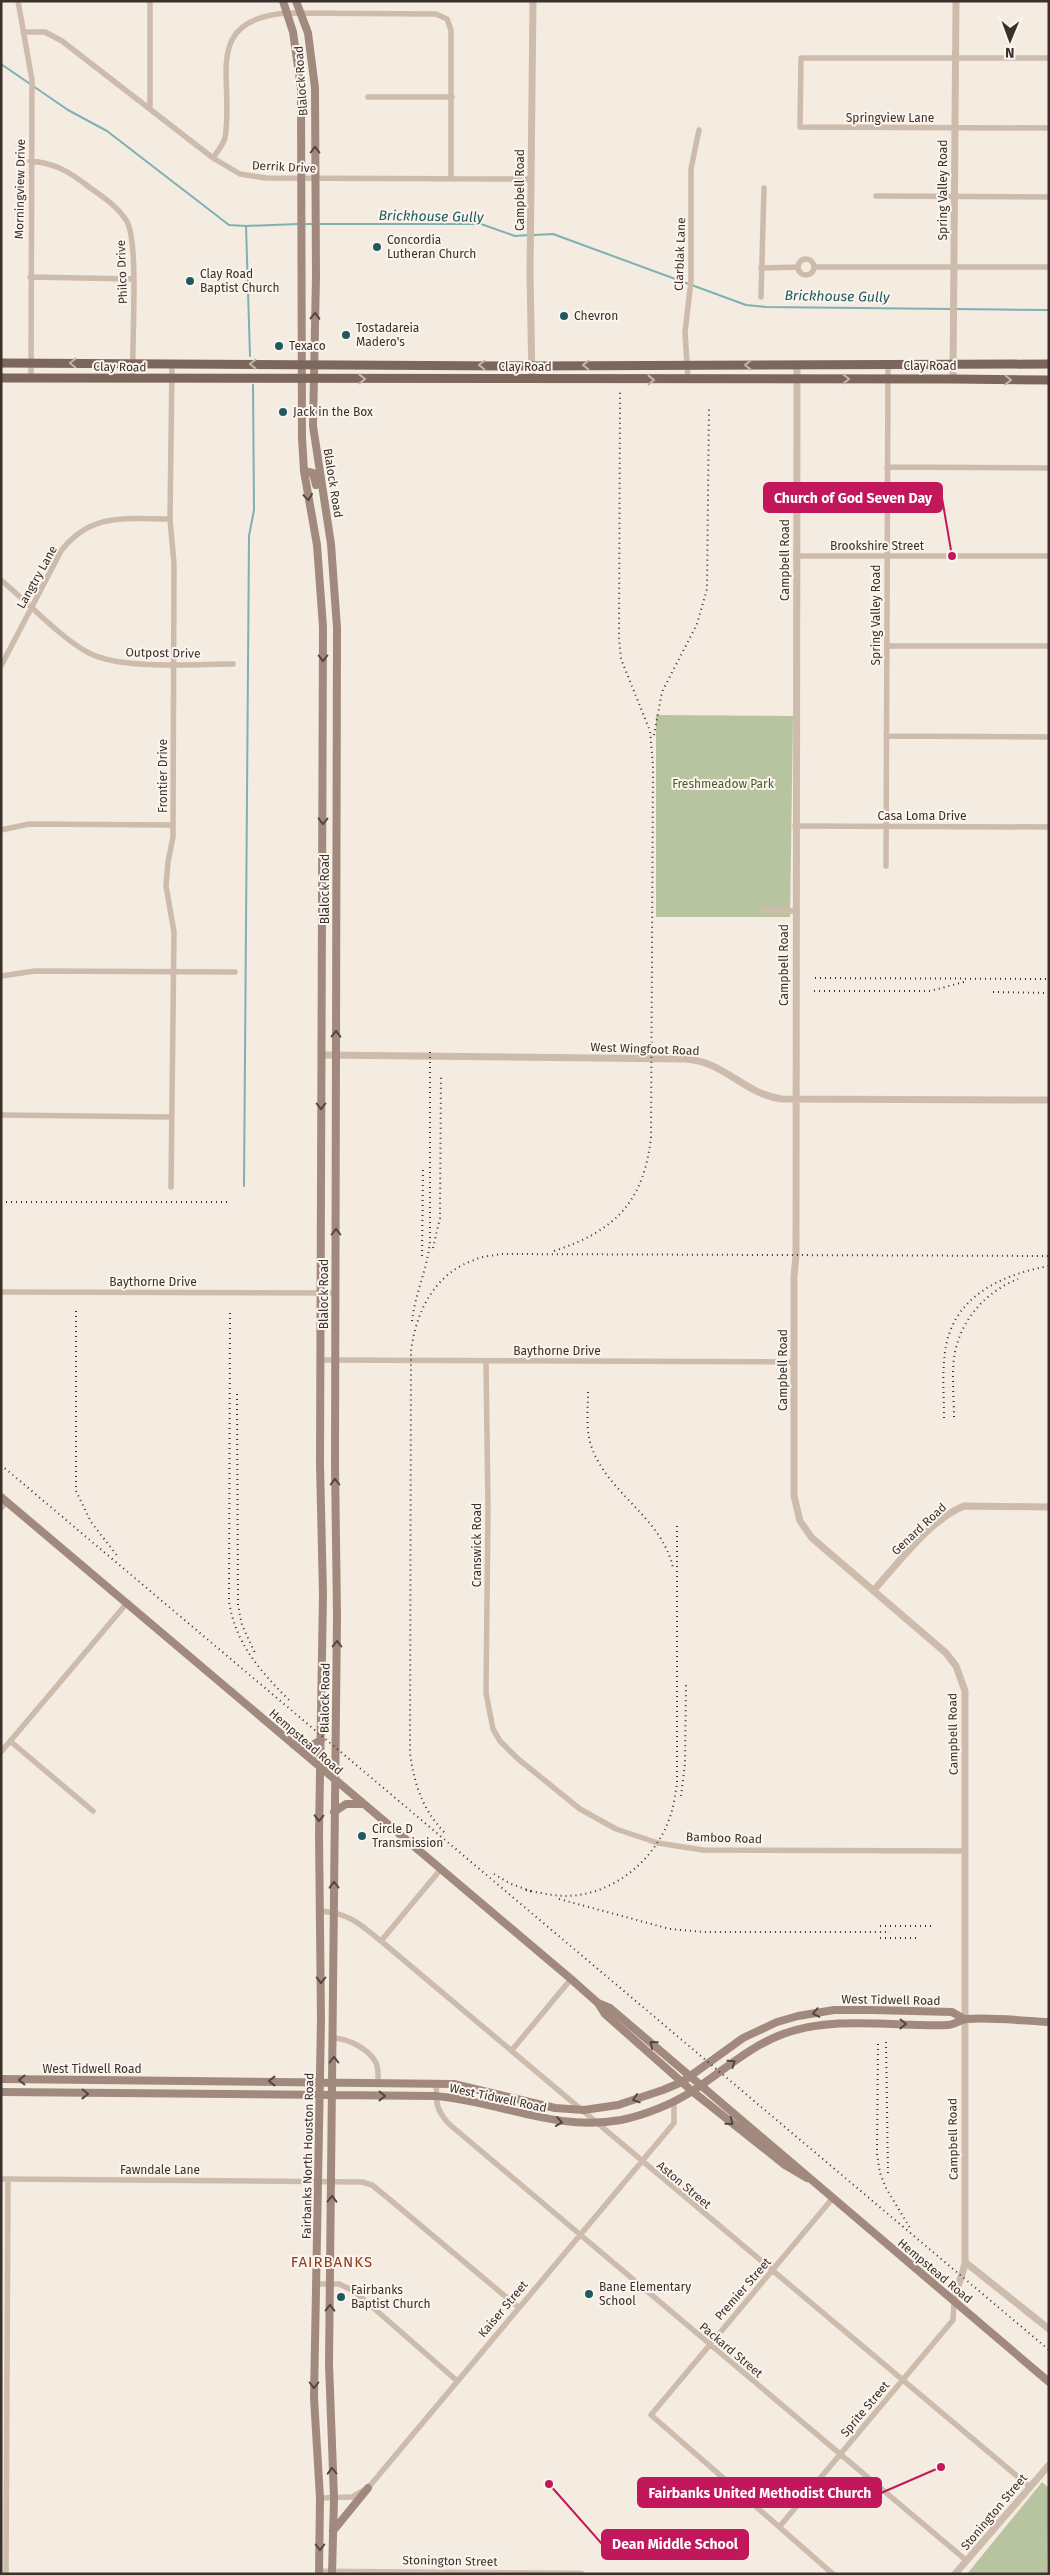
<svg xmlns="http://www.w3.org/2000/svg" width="1050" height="2575" font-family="'Fira Sans',sans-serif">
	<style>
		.green { fill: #b8c4a0 }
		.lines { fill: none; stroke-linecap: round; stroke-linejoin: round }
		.stream { stroke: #7fb0b2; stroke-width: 2 }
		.minor { stroke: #cdbbac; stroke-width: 5.5 }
		.tertiary { stroke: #cdbbac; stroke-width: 7 }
		.secondary { stroke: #a18a7d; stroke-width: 8 }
		.primary { stroke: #7d675c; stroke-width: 9 }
		.rail { stroke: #3b302b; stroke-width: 2; stroke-dasharray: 1 4; stroke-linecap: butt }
		.oneway { stroke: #544640 }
		.oneway2 { stroke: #c2b5ac }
		.poi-dot { fill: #1f5a5e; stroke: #fbf5ee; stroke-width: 2 }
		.labels { text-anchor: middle; stroke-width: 4; stroke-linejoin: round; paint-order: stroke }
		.street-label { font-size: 12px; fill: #3b302b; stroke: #fbf5ee }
		.poi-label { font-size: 12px; fill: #3b302b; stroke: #fbf5ee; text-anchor: start }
		.park-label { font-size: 12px; fill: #4a5a2e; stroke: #fbf5ee }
		.water-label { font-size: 14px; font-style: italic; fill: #1f5a5e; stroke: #fbf5ee }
		.quarter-label { font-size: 15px; letter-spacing: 1px; fill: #8c3b22; stroke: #fbf5ee }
		.leader { fill: none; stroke: #c2185b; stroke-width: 2 }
		.callout-dot { fill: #c2185b; stroke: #fbf5ee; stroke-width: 2 }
		.callout { fill: #c2185b; stroke: #c2185b; stroke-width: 2 }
		.callout-label { font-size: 14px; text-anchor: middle; font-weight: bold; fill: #fff }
	</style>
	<rect width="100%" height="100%" fill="#f4ebe1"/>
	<path class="green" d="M656 715 793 716 790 917H656Z
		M1042 2482 1049 2488 1047 2574H967Z"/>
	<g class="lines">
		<path class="stream" d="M1 64 68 110 107 131 229 225 246 226 298 224
			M303 224H313
			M318 224H481L515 236 529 235
			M246 226 250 356
			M534 235 553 234 746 305 766 307 951 309
			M956 309 1049 310
			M244 1186 249 536 254 510 253 385"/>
		<path class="minor" d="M18 1 32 80 31 378
			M23 32H45L62 41 213 158 240 174 266 178 530 179
			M1049 58H801L800 127 1049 128
			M368 97H452
			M150 107V1
			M213 158C217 152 223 145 225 138 235 80 200 20 287 13L436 14 447 19 451 30V179
			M30 161C55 163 70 172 89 187 102 196 117 206 126 220 140 240 131 348 133 380
			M876 196 1049 197
			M798 267a8 8 0 1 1 16 0a8 8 0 1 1-16 0Z
			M814 267H1049
			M761 268 798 267
			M30 277 133 279
			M761 297 764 188
			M688 380 685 332 691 281V169L699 130
			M887 467 1049 468
			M796 556H1049
			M1 580C25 600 63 640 89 653 122 670 194 664 233 664
			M887 646H1049
			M1 666 61 551C91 512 126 519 170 519
			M886 736 1049 737
			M795 826 1049 827
			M1 830 29 824 173 825
			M886 866 888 365
			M763 911H795
			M1 976 35 971 235 972
			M1 1115 171 1117
			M171 1187 174 932 166 886 168 862 173 837 174 564 170 519 172 364
			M1 1292 335 1293
			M321 1360 794 1362
			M486 1361 488 1510 486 1693 493 1729 500 1741 517 1758 580 1809 616 1829 658 1843 703 1850 965 1851
			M1 1508 7 1502
			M10 1741 93 1811
			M1 1752 127 1603
			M320 1911C349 1913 360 1924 381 1941L1030 2487
			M381 1941 441 1869
			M334 2038C348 2039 367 2048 375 2061 379 2067 378 2075 378 2081
			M512 2050 571 1979
			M437 2083C435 2101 436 2110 449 2124L967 2561
			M1 2179 362 2182 372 2185 388 2198 518 2307
			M832 2199 651 2415 833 2574
			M316 2284H339L354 2291 456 2380
			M320 2498 352 2497 368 2488 674 2123V2101
			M780 2526 953 2320 954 2301
			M6 2574 8 2179"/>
		<path class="tertiary" d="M797 365 796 1255 794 1277V1496L800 1521 812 1538 946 1653 956 1666 965 1691V2262C963 2276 956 2287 954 2301
			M532 379 530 273 533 1
			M953 379 956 1
			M322 1055 685 1059C725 1061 743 1094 782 1099L1049 1100
			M874 1590C898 1563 931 1519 964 1506L1049 1507
			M965 2262 1049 2329
			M319 2572 581 2574
			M955 2574 1049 2465"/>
		<path class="secondary" d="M283 1 293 32 301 88 302 438 304 471 317 545 323 627 320 1464 323 1594 319 1834 321 2020 314 2398 320 2498 319 2574
			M296 1 308 33 315 88 316 276 313 426 331 544 337 628 335 1465 337 1616 329 2364 334 2498 332 2574
			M304 471 313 473 316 485
			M1 1497 571 1979 598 2003 605 2014 692 2091 785 2165 807 2178
			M294 1745 309 1747 321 1740
			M334 1812 346 1804H362
			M598 2003 610 2008 1049 2382
			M1 2079 454 2084 555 2108 584 2110 618 2105 663 2090 682 2082 743 2038 777 2022 798 2016 834 2010H872L952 2012 964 2019
			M1 2092 435 2096C500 2101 554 2132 621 2120 645 2115 673 2104 694 2090 723 2071 750 2046 783 2034 835 2015 895 2027 948 2025 954 2025 960 2020 966 2019 993 2017 1022 2021 1049 2022
			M333 2531 368 2488"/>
		<path class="primary" d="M1 363 531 366 1049 364
			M1 378 953 379 1049 380"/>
		<path class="rail" d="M654 735 662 692 697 624 707 589 709 408
			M815 978 1049 979
			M814 991H930L964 982
			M993 992 1049 993
			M1 1202H231
			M433 1248 440 1218 441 1074
			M554 1251C615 1231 644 1202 651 1137L653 765 650 731 621 659 619 638 620 392
			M422 1256 423 1166
			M76 1311V1491L91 1522 119 1558
			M230 1313 229 1602C236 1645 261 1672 291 1702
			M412 1321C415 1293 428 1268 430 1240V1051
			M588 1392C588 1408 586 1427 590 1442 604 1492 662 1516 673 1568
			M237 1394 238 1605 242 1625 255 1653
			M954 1417C954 1397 951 1372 955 1352 962 1318 987 1291 1018 1279
			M944 1418C944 1396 942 1373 945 1352 952 1297 1000 1275 1049 1266
			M1 1465 1049 2350
			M681 1796 685 1764 686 1685
			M444 1832C422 1809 414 1783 410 1753L411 1351C416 1312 434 1274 474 1260 482 1256 492 1256 501 1254L1049 1256
			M494 1874 509 1883 533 1892
			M526 1890C540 1893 554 1896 568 1896 616 1894 657 1858 671 1814 674 1805 675 1794 677 1784V1524
			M559 1899 670 1929 704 1932H890
			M880 1926H935
			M880 1938H916
			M886 2042 888 2175
			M878 2044 877 2154 880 2173 886 2188 910 2228"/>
	</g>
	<defs><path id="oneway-chevron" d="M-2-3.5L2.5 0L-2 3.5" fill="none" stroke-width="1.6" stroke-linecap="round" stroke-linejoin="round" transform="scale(1.25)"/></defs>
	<g class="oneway">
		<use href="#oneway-chevron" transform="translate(315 150) rotate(-90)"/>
		<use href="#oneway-chevron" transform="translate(315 316) rotate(-89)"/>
		<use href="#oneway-chevron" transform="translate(308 497) rotate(82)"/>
		<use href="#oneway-chevron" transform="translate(323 658) rotate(90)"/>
		<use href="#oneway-chevron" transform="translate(323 821) rotate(91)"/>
		<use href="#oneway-chevron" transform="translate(336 1034) rotate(-89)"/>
		<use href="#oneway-chevron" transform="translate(321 1106) rotate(90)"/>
		<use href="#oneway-chevron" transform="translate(336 1232) rotate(-90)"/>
		<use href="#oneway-chevron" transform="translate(335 1482) rotate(-90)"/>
		<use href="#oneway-chevron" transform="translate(337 1644) rotate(-90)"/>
		<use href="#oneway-chevron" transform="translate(319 1818) rotate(91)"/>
		<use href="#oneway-chevron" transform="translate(334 1885) rotate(-91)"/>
		<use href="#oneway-chevron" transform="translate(321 1980) rotate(90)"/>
		<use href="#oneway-chevron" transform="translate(816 2013) rotate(169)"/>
		<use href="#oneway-chevron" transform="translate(903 2024) rotate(1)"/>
		<use href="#oneway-chevron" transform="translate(653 2044) rotate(-140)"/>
		<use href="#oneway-chevron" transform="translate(334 2060) rotate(-90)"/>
		<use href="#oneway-chevron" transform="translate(732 2063) rotate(-35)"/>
		<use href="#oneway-chevron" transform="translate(22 2080) rotate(180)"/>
		<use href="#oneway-chevron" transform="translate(272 2081) rotate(-180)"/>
		<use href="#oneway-chevron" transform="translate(85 2094) rotate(1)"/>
		<use href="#oneway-chevron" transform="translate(382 2096)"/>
		<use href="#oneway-chevron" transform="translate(636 2099) rotate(162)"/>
		<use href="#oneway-chevron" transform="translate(559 2122) rotate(8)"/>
		<use href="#oneway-chevron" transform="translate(730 2122) rotate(39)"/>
		<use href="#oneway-chevron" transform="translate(332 2199) rotate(-89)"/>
		<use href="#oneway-chevron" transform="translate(330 2308) rotate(-89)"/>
		<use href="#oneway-chevron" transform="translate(314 2385) rotate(90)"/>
		<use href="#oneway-chevron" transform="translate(332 2471) rotate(-92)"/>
		<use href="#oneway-chevron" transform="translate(320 2547) rotate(90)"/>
	</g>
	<g class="oneway2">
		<use href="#oneway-chevron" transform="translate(73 363) rotate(-179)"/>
		<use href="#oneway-chevron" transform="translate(253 364) rotate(-180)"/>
		<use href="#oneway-chevron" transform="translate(482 365) rotate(-180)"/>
		<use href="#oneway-chevron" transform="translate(586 365) rotate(180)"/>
		<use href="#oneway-chevron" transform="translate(748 365) rotate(180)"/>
		<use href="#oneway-chevron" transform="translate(362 379)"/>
		<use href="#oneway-chevron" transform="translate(846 379)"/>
		<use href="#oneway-chevron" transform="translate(651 380)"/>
		<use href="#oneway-chevron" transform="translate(1008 380) rotate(1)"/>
	</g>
	<g class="poi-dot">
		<circle cx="377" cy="247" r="5"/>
		<circle cx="190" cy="281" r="5"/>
		<circle cx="564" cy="316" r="5"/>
		<circle cx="346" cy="335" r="5"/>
		<circle cx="279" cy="346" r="5"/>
		<circle cx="283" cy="412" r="5"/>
		<circle cx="362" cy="1836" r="5"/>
		<circle cx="589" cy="2294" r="5"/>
		<circle cx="341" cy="2297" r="5"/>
	</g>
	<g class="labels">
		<g class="street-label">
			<text transform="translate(301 81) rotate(-94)" y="4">Blalock Road</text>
			<text x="890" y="122">Springview Lane</text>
			<text transform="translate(284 167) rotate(3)" y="4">Derrik Drive</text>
			<text transform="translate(20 189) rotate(-89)" y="4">Morningview Drive</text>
			<text transform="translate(520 190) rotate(-90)" y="4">Campbell Road</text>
			<text transform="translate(943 190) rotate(-90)" y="4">Spring Valley Road</text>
			<text transform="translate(680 254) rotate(-88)" y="4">Clarblak Lane</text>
			<text transform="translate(122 272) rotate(-92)" y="4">Philco Drive</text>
			<text x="930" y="370">Clay Road</text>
			<text transform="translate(120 367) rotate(1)" y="4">Clay Road</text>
			<text x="525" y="371">Clay Road</text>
			<text transform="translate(333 483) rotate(81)" y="4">Blalock Road</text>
			<text x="877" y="550">Brookshire Street</text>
			<text transform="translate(785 560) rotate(-90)" y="4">Campbell Road</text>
			<text transform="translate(37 577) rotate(-61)" y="4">Langtry Lane</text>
			<text transform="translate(876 615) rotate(-90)" y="4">Spring Valley Road</text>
			<text transform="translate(163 653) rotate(1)" y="4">Outpost Drive</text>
			<text transform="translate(163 776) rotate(-90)" y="4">Frontier Drive</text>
			<text x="922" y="820">Casa Loma Drive</text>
			<text transform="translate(325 889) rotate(-90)" y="4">Blalock Road</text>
			<text transform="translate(784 965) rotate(-90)" y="4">Campbell Road</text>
			<text transform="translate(645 1049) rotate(2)" y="4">West Wingfoot Road</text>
			<text x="153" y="1286">Baythorne Drive</text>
			<text transform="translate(324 1294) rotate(-90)" y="4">Blalock Road</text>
			<text x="557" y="1355">Baythorne Drive</text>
			<text transform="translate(783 1370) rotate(-90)" y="4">Campbell Road</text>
			<text transform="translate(919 1529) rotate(-43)" y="4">Genard Road</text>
			<text transform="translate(477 1545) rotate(-90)" y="4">Cranswick Road</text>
			<text transform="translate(325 1698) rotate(-89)" y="4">Blalock Road</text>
			<text transform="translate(953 1734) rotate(-91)" y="4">Campbell Road</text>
			<text transform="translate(306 1742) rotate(41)" y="4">Hempstead Road</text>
			<text transform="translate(724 1838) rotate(2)" y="4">Bamboo Road</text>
			<text transform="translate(891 2000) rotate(1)" y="4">West Tidwell Road</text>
			<text x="92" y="2073">West Tidwell Road</text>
			<text transform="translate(498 2098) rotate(12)" y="4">West Tidwell Road</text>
			<text transform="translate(953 2139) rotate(-91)" y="4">Campbell Road</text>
			<text transform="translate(308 2156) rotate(-89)" y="4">Fairbanks North Houston Road</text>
			<text x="160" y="2174">Fawndale Lane</text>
			<text transform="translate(684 2185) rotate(40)" y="4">Aston Street</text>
			<text transform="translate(935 2271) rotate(40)" y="4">Hempstead Road</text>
			<text transform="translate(743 2289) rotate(-49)" y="4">Premier Street</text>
			<text transform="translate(503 2309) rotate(-50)" y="4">Kaiser Street</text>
			<text transform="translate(731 2350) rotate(40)" y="4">Packard Street</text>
			<text transform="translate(865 2409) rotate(-50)" y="4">Sprite Street</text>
			<text transform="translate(994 2512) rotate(-50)" y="4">Stonington Street</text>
			<text transform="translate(450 2561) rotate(1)" y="4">Stonington Street</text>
		</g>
		<g class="poi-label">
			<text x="387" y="244">Concordia<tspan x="387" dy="14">Lutheran Church</tspan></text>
			<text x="200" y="278">Clay Road<tspan x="200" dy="14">Baptist Church</tspan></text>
			<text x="574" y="320">Chevron</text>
			<text x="356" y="332">Tostadareia<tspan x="356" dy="14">Madero's</tspan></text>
			<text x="289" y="350">Texaco</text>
			<text x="293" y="416">Jack in the Box</text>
			<text x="372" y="1833">Circle D<tspan x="372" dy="14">Transmission</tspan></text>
			<text x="599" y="2291">Bane Elementary<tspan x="599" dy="14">School</tspan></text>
			<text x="351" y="2294">Fairbanks<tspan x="351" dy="14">Baptist Church</tspan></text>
		</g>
		<g class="park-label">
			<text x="723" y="788">Freshmeadow Park</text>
		</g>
		<g class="water-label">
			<text transform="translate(431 216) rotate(1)" y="5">Brickhouse Gully</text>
			<text transform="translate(837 296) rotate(1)" y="5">Brickhouse Gully</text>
		</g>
		<g class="quarter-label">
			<text x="332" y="2267">FAIRBANKS</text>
		</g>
	</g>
	<path class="leader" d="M952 556L942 498M941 2467L881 2493M549 2484L602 2544"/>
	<g class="callout-dot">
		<circle cx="952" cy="556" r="5"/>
		<circle cx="941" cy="2467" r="5"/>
		<circle cx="549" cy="2484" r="5"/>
	</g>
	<g class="callout">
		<rect x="764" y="483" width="178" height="29" rx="5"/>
		<rect x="638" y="2478" width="243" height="29" rx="5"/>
		<rect x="602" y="2530" width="146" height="29" rx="5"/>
	</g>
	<g class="callout-label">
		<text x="853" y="503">Church of God Seven Day</text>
		<text x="760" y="2498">Fairbanks United Methodist Church</text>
		<text x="675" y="2549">Dean Middle School</text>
	</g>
	<rect width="1050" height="2575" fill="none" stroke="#3b302b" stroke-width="5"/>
	<g transform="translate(1010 40) rotate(181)" stroke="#fbf5ee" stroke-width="4" paint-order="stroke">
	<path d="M0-4L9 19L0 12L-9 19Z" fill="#3b302b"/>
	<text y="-8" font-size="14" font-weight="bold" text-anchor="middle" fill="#3b302b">N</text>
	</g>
</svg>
